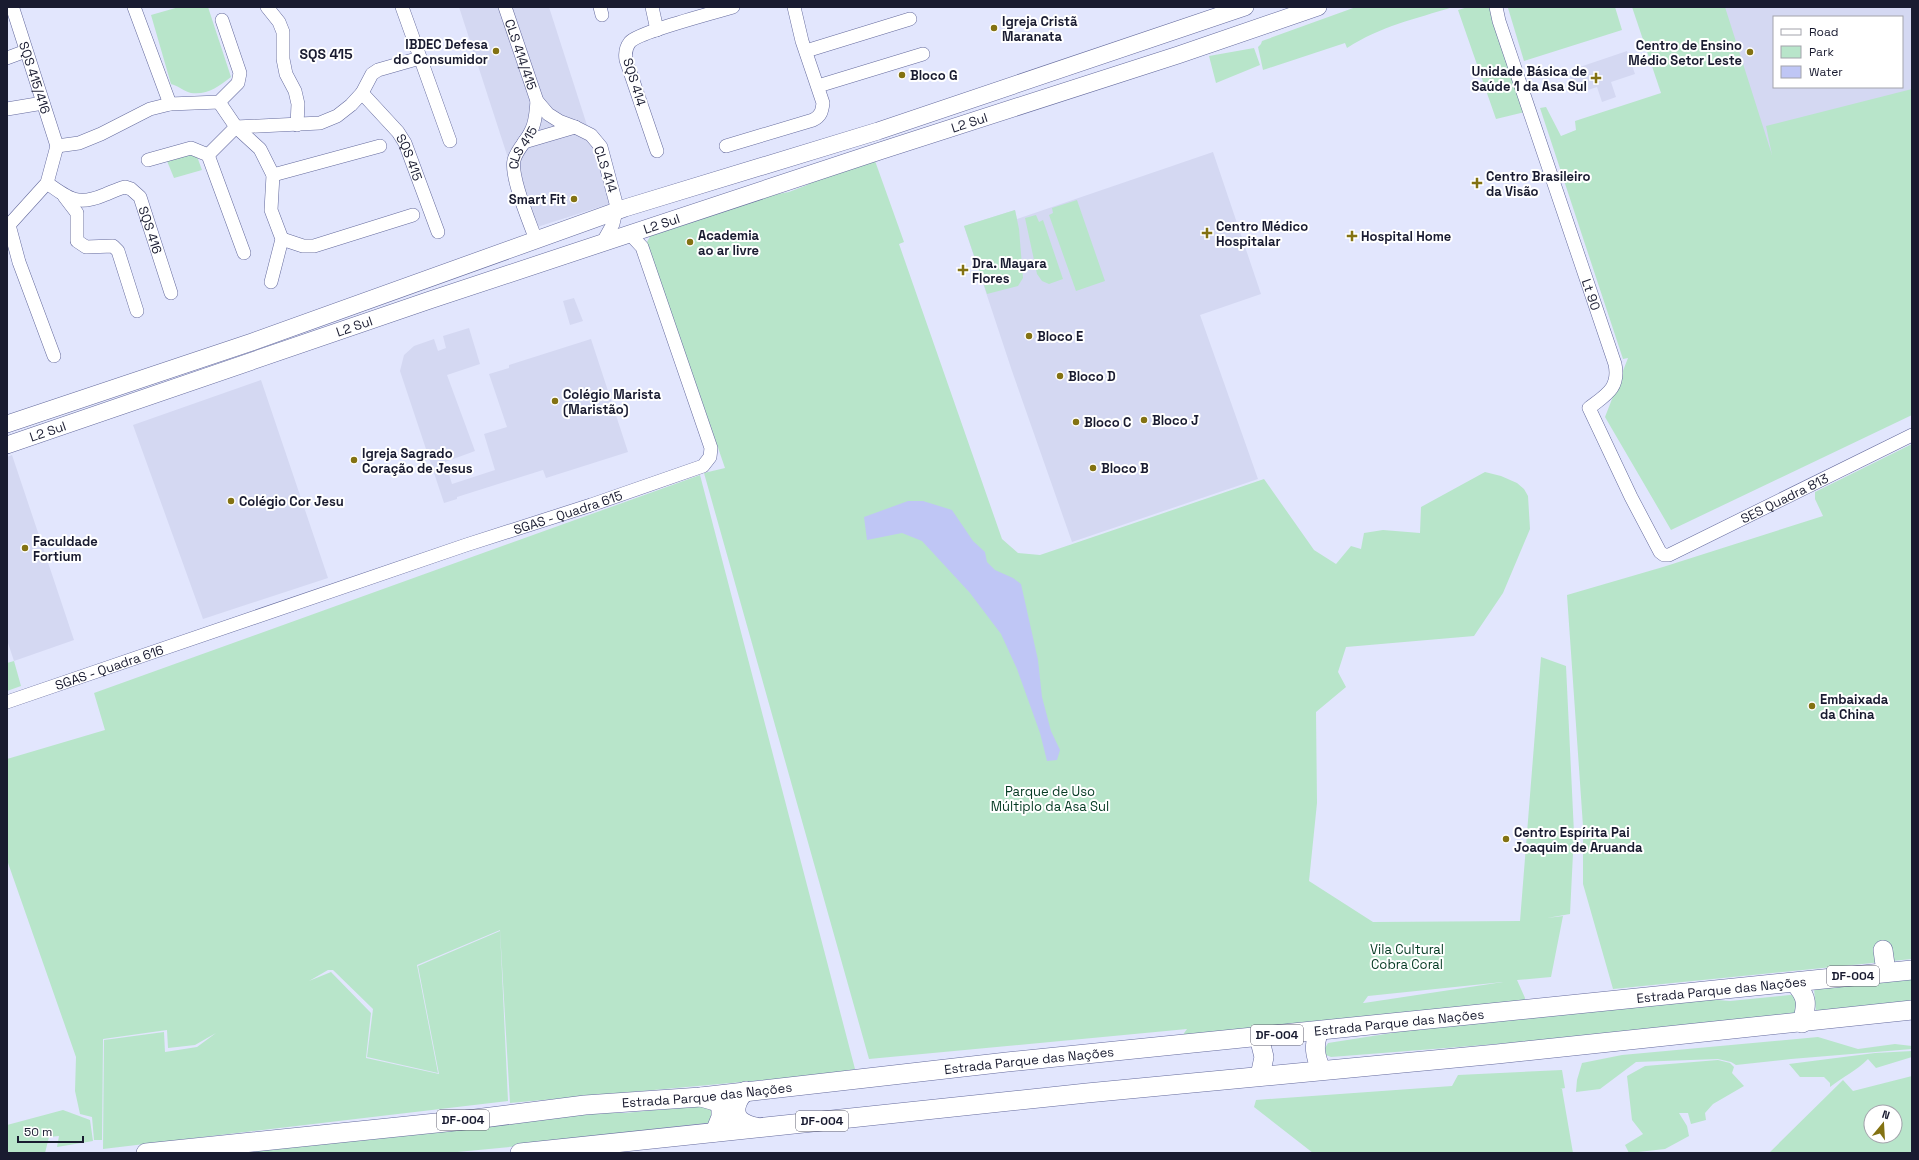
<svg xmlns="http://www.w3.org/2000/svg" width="1919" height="1160" font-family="'Space Grotesk',sans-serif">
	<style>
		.built { fill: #d4d8f2; fill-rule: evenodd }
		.green { fill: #b8e5ca; fill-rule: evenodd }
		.water { fill: #bfc6f5 }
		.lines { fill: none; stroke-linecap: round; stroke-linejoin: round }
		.minor-casing { stroke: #646a9d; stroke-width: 14 }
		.major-casing { stroke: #646a9d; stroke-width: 18 }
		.highway-casing { stroke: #646a9d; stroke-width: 20 }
		.minor { stroke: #fff; stroke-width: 13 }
		.major { stroke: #fff; stroke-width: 17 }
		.highway { stroke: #fff; stroke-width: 19 }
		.poi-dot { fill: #837212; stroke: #fff; stroke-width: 1.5 }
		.labels { text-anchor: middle; stroke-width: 4; stroke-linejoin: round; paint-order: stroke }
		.shield { fill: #fff; stroke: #5e5f6e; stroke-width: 1 }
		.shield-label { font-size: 12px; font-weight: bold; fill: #191b30 }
		.poi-label { font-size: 13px; font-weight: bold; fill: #191b30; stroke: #fff; text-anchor: start }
		.street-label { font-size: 13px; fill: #191b30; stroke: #fff }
		.park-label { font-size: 13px; fill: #043922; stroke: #fff }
		.neighbourhood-label { font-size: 14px; font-weight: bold; fill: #191b30; stroke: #fff }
	</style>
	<rect width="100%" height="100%" fill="#e2e6fd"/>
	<path class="built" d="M459 7H549L612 203 531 229Z
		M1710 7H1912V108L1762 164ZM1774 17H1902V87H1774Z
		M1627 51 1635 74 1611 82 1616 97 1602 102 1597 87 1576 94 1568 71Z
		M1213 152 1261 294 1200 315 1258 479 1072 542 1012 371 964 226 1015 210 1017 219Z
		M574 298 583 321 570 325 563 301Z
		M469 328 480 364 447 375 475 451 445 462 452 484 495 470 484 434 507 427 489 374 509 368V365L591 339 628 452 546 478 543 470 457 497V499L444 503 400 371 404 355 414 346 434 339 438 351 446 348 443 336Z
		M261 380 328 578 203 619 133 425Z
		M12 455 74 640 14 661 7 640V457Z"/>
	<path class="green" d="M179 7H208L231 77C218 87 208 95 191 93 185 92 177 85 171 84L151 15Z
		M1356 7H1453C1415 19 1381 26 1347 48L1345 43 1263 70 1258 47 1261 44 1262 41Z
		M1468 7H1488L1499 21 1529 111 1496 119 1458 10Z
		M1615 7 1622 30 1524 61 1508 8Z
		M1632 7H1725L1772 155 1766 126 1912 89V415L1671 530 1605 417 1628 358 1623 359 1540 108 1546 107 1561 136 1576 130 1575 121 1661 93Z
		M1254 48 1260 65 1216 83 1209 56Z
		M195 151 202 170 174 178 167 161Z
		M874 158 904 242 899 244 1002 539 1018 553 1040 555 1264 479 1314 550 1336 564 1351 546 1361 549 1364 533 1383 530 1420 533 1421 507 1485 472 1501 476 1517 483 1524 489 1528 496 1530 529 1503 593 1474 636 1346 647 1338 672 1346 687 1316 712 1317 803 1309 881 1373 922 1520 921 1541 657 1566 666 1574 833 1570 914 1547 918 1563 916 1551 977 1517 980 1525 998 1524 1004 1182 1036 1187 1029 869 1059 704 473 725 468 647 242 653 231 751 199 789 192 807 185 823 175ZM1503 982 1364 1003H1363L1368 996Z
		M1077 200 1105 281 1076 291 1049 215 1053 213 1052 208Z
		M1015 210 1019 229 1023 278 1018 286 987 294 964 226Z
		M1036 215 1039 222 1043 220 1063 279 1049 284 1042 281 1037 274 1025 218Z
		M1912 444V959L1613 989 1583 884V826L1567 595 1663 567 1823 516 1815 499V492Z
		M700 475 855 1069 831 1074 510 1103 500 930 417 965 438 1073 367 1057 373 1009 333 970H328L309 981 331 972 371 1013 366 1058 439 1074 418 966 500 931 508 1101 103 1149 104 1040 164 1032 165 1052 197 1047 216 1033 195 1045 168 1048 167 1030 103 1039 102 1140H94L92 1117 80 1114 75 1091 76 1057 7 860V759L105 730 94 693Z
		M14 661 21 686 7 691V663Z
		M1912 977V1004L1816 1013 1814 988Z
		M1799 994 1803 1007 1791 1016 1614 1035 1331 1057 1326 1055 1325 1048 1328 1043 1443 1025 1705 999 1730 1001Z
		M1818 1037 1858 1049 1895 1044 1912 1046V1049L1791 1059 1736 1065 1731 1062 1718 1059 1636 1062 1600 1089 1576 1092 1577 1080 1582 1063 1622 1055Z
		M1912 1051V1057L1876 1068 1868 1059C1856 1071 1844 1076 1830 1087V1083L1824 1077H1800L1789 1064 1875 1053Z
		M1718 1060 1730 1063 1734 1067 1732 1073 1744 1086 1713 1104 1705 1113 1706 1120 1691 1124 1688 1113H1679L1687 1126 1689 1136 1665 1149 1629 1153 1625 1145 1643 1134 1632 1120 1627 1076 1645 1066Z
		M1562 1070 1565 1088 1560 1089H1562L1573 1153H1313L1254 1107 1256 1100 1452 1086 1458 1075Z
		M1912 1076V1153H1769L1843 1080 1853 1091ZM1871 1112H1895V1136H1871Z
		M706 1105 714 1110 711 1122 708 1123 653 1129 602 1138 447 1153H205L603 1113H625Z
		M63 1110 90 1120 93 1141 57 1147 59 1136 49 1137 45 1153H7V1125Z"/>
	<path class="water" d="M908 501H923L952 510 973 541 985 552 987 562 995 570 1013 578 1021 584 1038 660 1042 697 1051 731 1060 750 1057 760 1047 761 1040 733 1017 669 1001 634 970 593 922 541 902 533 867 540 864 517Z"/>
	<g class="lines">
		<defs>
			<g id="minor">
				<path d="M134 7 170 104"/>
				<path d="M267 7 279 22 283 32V59L286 74 295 91 298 104 297 125"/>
				<path d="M402 7 450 141"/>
				<path id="s1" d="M505 7 537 101 548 114 559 121 575 127 591 135 601 147 617 207 613 224 603 242"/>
				<path d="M600 7 602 15"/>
				<path d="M652 7 657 30"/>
				<path id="s2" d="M1496 7 1499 21 1615 364C1620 388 1606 395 1589 408L1631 497 1660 552 1664 555H1669L1912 435"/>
				<path id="s3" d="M13 9 57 146"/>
				<path d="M806 51 910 19"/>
				<path d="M7 58 26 51"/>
				<path d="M818 86 923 54"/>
				<path id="s4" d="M362 93 398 132 405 143 438 232"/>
				<path d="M219 102 236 127 260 149 273 175 271 210 282 239 271 282"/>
				<path d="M7 109 43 103"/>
				<path d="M524 142 575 127"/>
				<path d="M57 146 79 143 101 134 150 109 170 104 219 102 238 83 240 73 222 20"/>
				<path d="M726 146 813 120C821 116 822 111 823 103L802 41 794 7"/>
				<path d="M657 151 626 60C625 54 626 47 630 42 639 32 716 12 733 7"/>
				<path d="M208 155 236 127 320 123 337 116 351 105 362 93 372 74 378 70 420 58"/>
				<path d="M148 160 191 148 208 155 244 253"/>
				<path d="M273 175 380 146"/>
				<path id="s5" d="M47 183C69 199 78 206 104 195 112 192 117 189 125 187L131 189 140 197 171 293"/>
				<path d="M64 196 77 213V241L86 247 113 246 118 251 137 311"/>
				<path d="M7 225H9L47 183 57 146"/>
				<path d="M9 225 19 262 54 356"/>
				<path d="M282 239 303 246H314L413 215"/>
				<path id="s6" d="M536 240C530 223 510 177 514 160 517 149 526 142 531 131 536 122 536 111 537 101"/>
				<path id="s7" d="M7 702 466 545 591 505 703 466 710 457 711 448 642 247 630 234"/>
			</g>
			<g id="major">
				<path d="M7 424 252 342 625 208 878 131 1245 7"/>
				<path id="s8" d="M7 445 430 300 880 151 1178 55 1318 7"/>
			</g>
			<g id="highway">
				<path d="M1883 950 1886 972"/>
				<path d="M1795 983C1808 998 1807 1004 1802 1023"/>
				<path d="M1319 1031C1313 1046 1315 1055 1321 1070"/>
				<path d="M1259 1037 1264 1057 1260 1076"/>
				<path d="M746 1091C737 1098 731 1113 741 1121 745 1124 751 1126 756 1127"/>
				<path d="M701 1097 715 1101 721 1106V1117L715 1132"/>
				<path id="s9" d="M146 1153 475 1119 585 1105 701 1097 1007 1062 1912 970"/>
				<path d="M520 1153 1087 1093 1497 1054 1912 1010"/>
			</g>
		</defs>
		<use href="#minor" class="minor-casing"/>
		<use href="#major" class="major-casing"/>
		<use href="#highway" class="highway-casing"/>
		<use href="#minor" class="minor"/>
		<use href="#major" class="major"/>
		<use href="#highway" class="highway"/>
	</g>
	<g class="poi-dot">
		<circle cx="994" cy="28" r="4"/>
		<circle cx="496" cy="51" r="4"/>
		<circle cx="1750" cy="52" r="4"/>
		<circle cx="902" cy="75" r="4"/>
		<path d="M1594 72h4v4h4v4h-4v4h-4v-4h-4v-4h4z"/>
		<path d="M1475 177h4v4h4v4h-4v4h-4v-4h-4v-4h4z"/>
		<circle cx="574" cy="199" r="4"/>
		<path d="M1205 227h4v4h4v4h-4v4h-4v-4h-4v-4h4z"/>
		<path d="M1350 230h4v4h4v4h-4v4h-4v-4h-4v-4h4z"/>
		<circle cx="690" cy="242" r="4"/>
		<path d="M961 264h4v4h4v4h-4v4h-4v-4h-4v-4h4z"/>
		<circle cx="1029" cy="336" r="4"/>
		<circle cx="1060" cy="376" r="4"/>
		<circle cx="555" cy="401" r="4"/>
		<circle cx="1144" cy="420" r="4"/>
		<circle cx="1076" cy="422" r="4"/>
		<circle cx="354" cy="460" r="4"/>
		<circle cx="1093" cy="468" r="4"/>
		<circle cx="231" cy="501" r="4"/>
		<circle cx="25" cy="548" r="4"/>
		<circle cx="1812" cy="706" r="4"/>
		<circle cx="1506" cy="839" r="4"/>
	</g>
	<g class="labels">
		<g class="shield">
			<rect x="1827" y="966" width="52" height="20" rx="3"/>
			<rect x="1251" y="1025" width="52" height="20" rx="3"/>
			<rect x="437" y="1110" width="52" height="20" rx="3"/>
			<rect x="796" y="1111" width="52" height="20" rx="3"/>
		</g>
		<g class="shield-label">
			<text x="1853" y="980">DF-004</text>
			<text x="1277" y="1039">DF-004</text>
			<text x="463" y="1124">DF-004</text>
			<text x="822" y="1125">DF-004</text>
		</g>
		<g class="poi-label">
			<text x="1002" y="26">Igreja Cristã<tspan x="1002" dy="15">Maranata</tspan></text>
			<text x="488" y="49" text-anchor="end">IBDEC Defesa<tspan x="488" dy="15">do Consumidor</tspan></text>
			<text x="1742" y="50" text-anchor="end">Centro de Ensino<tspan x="1742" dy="15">Médio Setor Leste</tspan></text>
			<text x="1587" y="76" text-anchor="end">Unidade Básica de<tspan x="1587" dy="15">Saúde 1 da Asa Sul</tspan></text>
			<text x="910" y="80">Bloco G</text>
			<text x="1486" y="181">Centro Brasileiro<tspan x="1486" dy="15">da Visão</tspan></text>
			<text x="566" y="204" text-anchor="end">Smart Fit</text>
			<text x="1216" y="231">Centro Médico<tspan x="1216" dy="15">Hospitalar</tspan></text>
			<text x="698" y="240">Academia<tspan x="698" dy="15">ao ar livre</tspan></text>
			<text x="1361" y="241">Hospital Home</text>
			<text x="972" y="268">Dra. Mayara<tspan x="972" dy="15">Flores</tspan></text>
			<text x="1037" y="341">Bloco E</text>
			<text x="1068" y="381">Bloco D</text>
			<text x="563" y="399">Colégio Marista<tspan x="563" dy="15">(Maristão)</tspan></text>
			<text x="1152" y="425">Bloco J</text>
			<text x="1084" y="427">Bloco C</text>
			<text x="362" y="458">Igreja Sagrado<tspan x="362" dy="15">Coração de Jesus</tspan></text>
			<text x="1101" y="473">Bloco B</text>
			<text x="239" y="506">Colégio Cor Jesu</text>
			<text x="33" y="546">Faculdade<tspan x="33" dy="15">Fortium</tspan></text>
			<text x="1820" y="704">Embaixada<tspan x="1820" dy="15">da China</tspan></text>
			<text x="1514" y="837">Centro Espírita Pai<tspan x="1514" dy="15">Joaquim de Aruanda</tspan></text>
		</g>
		<g class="street-label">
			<text dy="5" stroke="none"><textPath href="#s1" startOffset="50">CLS 414/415</textPath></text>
			<text dy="5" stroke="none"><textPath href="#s3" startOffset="72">SQS 415/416</textPath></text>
			<text transform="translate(635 82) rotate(73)" y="5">SQS 414</text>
			<text dy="5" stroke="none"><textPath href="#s8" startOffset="1015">L2 Sul</textPath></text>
			<text dy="5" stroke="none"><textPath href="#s6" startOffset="98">CLS 415</textPath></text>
			<text dy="5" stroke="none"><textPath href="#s4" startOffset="81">SQS 415</textPath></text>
			<text transform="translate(606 169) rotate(72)" y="5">CLS 414</text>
			<text dy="5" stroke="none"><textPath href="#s8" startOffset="691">L2 Sul</textPath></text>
			<text dy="5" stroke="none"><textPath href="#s5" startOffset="138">SQS 416</textPath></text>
			<text dy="5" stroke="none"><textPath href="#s2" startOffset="303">Lt 90</textPath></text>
			<text dy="5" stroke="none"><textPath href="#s8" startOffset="367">L2 Sul</textPath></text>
			<text dy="5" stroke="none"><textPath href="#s8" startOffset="43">L2 Sul</textPath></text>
			<text dy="5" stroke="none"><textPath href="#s2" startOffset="731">SES Quadra 813</textPath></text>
			<text dy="5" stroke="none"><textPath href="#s7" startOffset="592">SGAS - Quadra 615</textPath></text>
			<text dy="5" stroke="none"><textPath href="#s7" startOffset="108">SGAS - Quadra 616</textPath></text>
			<text dy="5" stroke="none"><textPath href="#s9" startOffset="1584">Estrada Parque das Nações</textPath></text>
			<text dy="5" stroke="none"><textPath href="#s9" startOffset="1260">Estrada Parque das Nações</textPath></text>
			<text dy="5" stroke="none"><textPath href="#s9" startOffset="888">Estrada Parque das Nações</textPath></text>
			<text dy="5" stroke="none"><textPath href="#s9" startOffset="564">Estrada Parque das Nações</textPath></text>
		</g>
		<g class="park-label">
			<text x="1050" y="796">Parque de Uso<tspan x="1050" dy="15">Múltiplo da Asa Sul</tspan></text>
			<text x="1407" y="954">Vila Cultural<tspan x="1407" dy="15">Cobra Coral</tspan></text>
		</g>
		<g class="neighbourhood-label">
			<text x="326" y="59">SQS 415</text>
		</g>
	</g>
	<rect width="1919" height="1160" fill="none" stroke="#191b30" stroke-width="16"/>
	<rect x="1773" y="16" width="130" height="72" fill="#ffffff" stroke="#a3a4ac"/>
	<rect x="1781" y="29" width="20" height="6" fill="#ffffff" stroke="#a3a4ac"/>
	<text x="1809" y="36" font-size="12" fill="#191b30">Road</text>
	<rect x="1781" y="46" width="20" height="12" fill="#b8e5ca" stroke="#a3a4ac"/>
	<text x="1809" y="56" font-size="12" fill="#191b30">Park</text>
	<rect x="1781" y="66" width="20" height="12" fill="#bfc6f5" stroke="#a3a4ac"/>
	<text x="1809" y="76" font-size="12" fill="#191b30">Water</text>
	<g transform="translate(1883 1124) rotate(18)"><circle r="19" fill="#ffffff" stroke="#a3a4ac"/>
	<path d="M0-3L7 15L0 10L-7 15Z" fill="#837212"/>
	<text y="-6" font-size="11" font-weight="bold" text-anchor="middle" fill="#191b30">N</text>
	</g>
	<path d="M18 1136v6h65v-6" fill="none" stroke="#191b30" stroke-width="2"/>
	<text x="24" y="1136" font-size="12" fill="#191b30" stroke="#ffffff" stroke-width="3" paint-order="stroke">50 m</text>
</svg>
